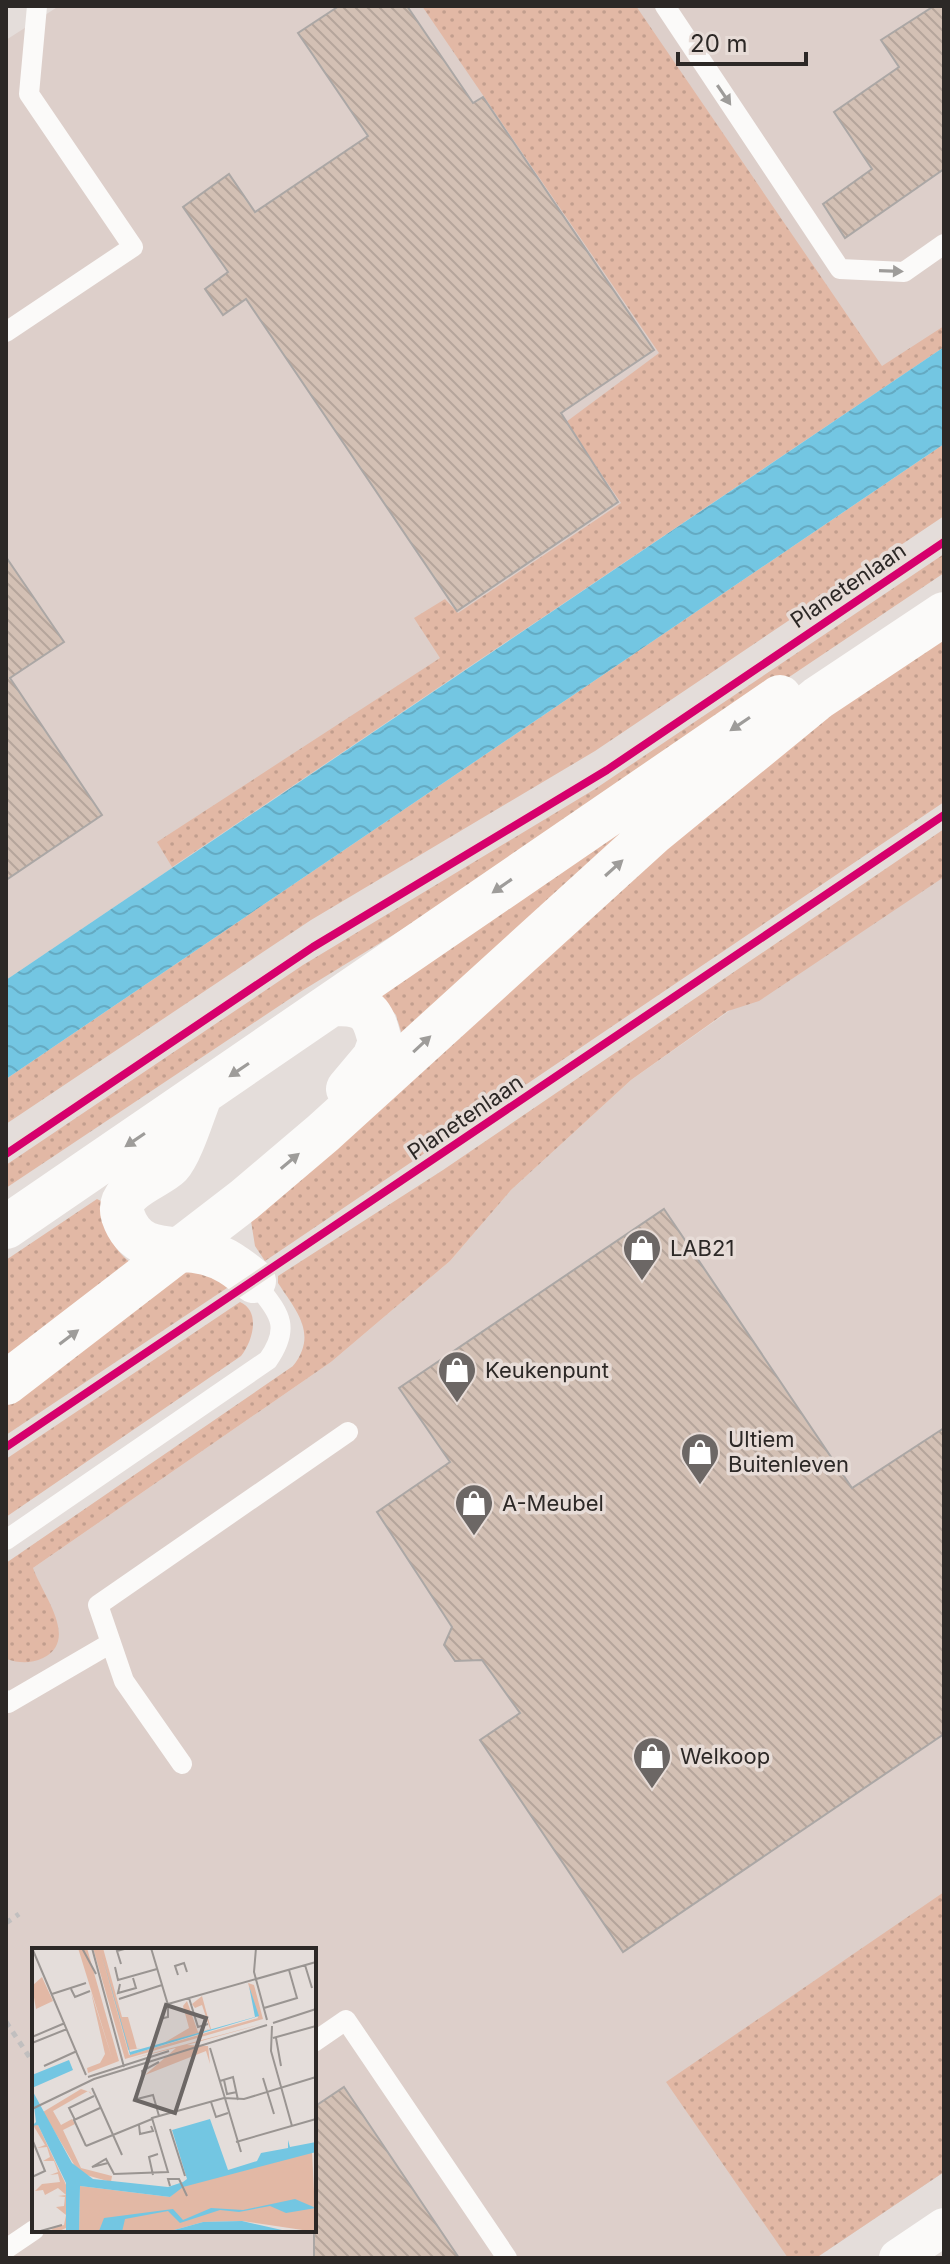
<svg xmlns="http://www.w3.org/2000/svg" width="950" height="2264" font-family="Inter,sans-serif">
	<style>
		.built { fill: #ddcfca; fill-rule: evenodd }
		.grass { fill: url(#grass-dots) }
		.water { fill: url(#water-waves) }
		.building { fill: url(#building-back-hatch); stroke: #aba7a5; stroke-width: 2 }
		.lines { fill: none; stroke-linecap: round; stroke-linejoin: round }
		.path { stroke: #c1bfbf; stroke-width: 5; stroke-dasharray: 6 6; stroke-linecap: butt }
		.service { stroke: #fbfaf9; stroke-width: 20 }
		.minor { stroke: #fbfaf9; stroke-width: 38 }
		.secondary { stroke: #fbfaf9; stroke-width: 44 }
		.cycleway-casing { stroke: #e7dcd7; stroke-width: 13 }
		.cycleway { stroke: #d6006c; stroke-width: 8 }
		.oneway { fill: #9e9c9a }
		.labels { text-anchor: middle; stroke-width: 7; stroke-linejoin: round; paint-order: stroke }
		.street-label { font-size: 22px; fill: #2c2826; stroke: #e7dcd7 }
		.poi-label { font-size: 22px; fill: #2c2826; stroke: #e7dcd7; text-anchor: start }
		.inset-road { fill: none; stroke: #9a9592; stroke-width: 2 }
		.view { fill: #6c6765; fill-opacity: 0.15; stroke: #6c6765; stroke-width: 4 }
		.inset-edge { fill: none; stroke: #2c2826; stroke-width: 4 }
	</style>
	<defs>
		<pattern id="grass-dots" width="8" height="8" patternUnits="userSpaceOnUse" patternTransform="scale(2)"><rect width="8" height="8" fill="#e2b8a5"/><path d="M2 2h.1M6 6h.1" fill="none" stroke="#c29e8e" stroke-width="1.8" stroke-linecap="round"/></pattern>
		<pattern id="water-waves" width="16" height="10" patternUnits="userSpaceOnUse" patternTransform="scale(2)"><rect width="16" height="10" fill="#73c6e2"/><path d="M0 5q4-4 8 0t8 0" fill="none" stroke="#64aac2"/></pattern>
		<pattern id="building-back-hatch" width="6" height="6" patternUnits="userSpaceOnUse" patternTransform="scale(2)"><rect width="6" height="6" fill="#d3c0b4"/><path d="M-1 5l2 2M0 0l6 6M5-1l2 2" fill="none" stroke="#b5a59b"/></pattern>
	</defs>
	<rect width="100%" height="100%" fill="#e4ddda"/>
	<path class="built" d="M59 6H944V347L6 980V40Z
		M944 860V2172L816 2258H6V1635L33 1568 331 1362 450 1261 511 1190 631 1080ZM34 1950H314V2230H34Z"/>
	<path class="grass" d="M422 6H636L882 366 944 326V347L172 867 157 842 440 658 414 618 445 599 458 613 621 503 566 422 659 353Z
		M944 444V516L595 751 311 920 6 1124V1079Z
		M944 554V573L532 850 300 992 6 1188V1165L303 965 595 789Z
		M944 628V802L265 1261 255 1246 251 1221 637 864Z
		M728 746 404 1041 396 1015 376 991Z
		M944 829V877L759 1001 728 1011 631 1080 511 1190 450 1261 331 1362 33 1568C42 1594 80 1640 43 1658 30 1664 19 1663 6 1659V1563L293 1366C318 1334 297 1312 278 1283V1276L443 1170Z
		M97 1199 101 1201C106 1231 110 1248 136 1267L6 1370V1260Z
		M198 1268 230 1286 6 1435V1398L164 1280Z
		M240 1302C261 1311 253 1341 241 1356L6 1517V1459Z
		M944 1892V2172L816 2258H788L666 2082Z"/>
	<path class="water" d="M944 347V444L6 1079V980Z"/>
	<path class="building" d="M339 6H407L473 103 483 97 654 350 561 413 618 502 457 611 246 299 223 315 205 289 228 272 183 207 229 174 255 212 368 136 298 33Z
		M934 6H944V169L845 238 823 204 872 169 834 112 899 67 881 40Z
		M6 557 64 642 10 678 102 815 6 880Z
		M664 1209 852 1488 944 1428V1734L623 1952 480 1740 520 1713 482 1660 455 1661 444 1645 452 1627 377 1512 450 1462 399 1388Z
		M344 2087 459 2258H314V2107Z"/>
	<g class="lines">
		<path class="path" d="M6 1923 19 1914
			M6 2022 34 2064"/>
		<path class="service" d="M665 6 840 269 904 272 944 244
			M6 332 133 247 29 94 37 6
			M6 1540 268 1360C293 1324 277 1312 254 1281
			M6 1700 8 1703 111 1643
			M182 1764 124 1681 98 1605 348 1432
			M314 2042 346 2020 507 2258
			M6 2249 34 2230"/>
		<path class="minor" d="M898 2258 944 2227"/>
		<path class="secondary" d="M335 1004C367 1004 373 1012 380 1042L374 1058 348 1089
			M200 1096C193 1113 181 1153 170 1165 156 1179 115 1189 123 1216 137 1257 173 1245 206 1253 226 1258 239 1269 254 1281
			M6 1227 780 697
			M6 1383 244 1200 323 1133 653 833 818 698 944 614"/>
		<defs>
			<path id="cycleway" d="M6 1154 313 947 607 770 944 542
				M6 1447 944 815"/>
		</defs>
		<use href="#cycleway" class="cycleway-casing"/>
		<use href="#cycleway" class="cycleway"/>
	</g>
	<defs><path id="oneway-solid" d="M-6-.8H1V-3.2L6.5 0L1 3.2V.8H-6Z" transform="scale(2)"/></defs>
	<g class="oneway">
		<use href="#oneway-solid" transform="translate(724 95) rotate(56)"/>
		<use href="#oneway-solid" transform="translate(891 271) rotate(2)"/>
		<use href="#oneway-solid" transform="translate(740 724) rotate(146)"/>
		<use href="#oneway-solid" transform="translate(614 868) rotate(-42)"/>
		<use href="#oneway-solid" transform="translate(502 886) rotate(145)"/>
		<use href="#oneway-solid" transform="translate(422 1044) rotate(-43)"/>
		<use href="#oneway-solid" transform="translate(239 1070) rotate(146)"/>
		<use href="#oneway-solid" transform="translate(135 1140) rotate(146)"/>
		<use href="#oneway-solid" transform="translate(290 1161) rotate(-40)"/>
		<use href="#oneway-solid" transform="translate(69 1337) rotate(-37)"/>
	</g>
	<defs>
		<symbol id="shop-pin" viewBox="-11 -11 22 30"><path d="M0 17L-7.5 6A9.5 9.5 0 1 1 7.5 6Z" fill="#6c6765" stroke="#e7dcd7"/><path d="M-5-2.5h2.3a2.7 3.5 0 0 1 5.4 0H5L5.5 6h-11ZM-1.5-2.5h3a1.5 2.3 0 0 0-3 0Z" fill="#fff"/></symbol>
	</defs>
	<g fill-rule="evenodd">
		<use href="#shop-pin" x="620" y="1226" width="44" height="60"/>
		<use href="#shop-pin" x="435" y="1348" width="44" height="60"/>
		<use href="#shop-pin" x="678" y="1430" width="44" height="60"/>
		<use href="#shop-pin" x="452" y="1481" width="44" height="60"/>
		<use href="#shop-pin" x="630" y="1734" width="44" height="60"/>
	</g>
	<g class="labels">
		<g class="street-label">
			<text transform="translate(848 585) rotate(-34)" y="8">Planetenlaan</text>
			<text transform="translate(465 1117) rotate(-34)" y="8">Planetenlaan</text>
		</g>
		<g class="poi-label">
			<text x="670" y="1256">LAB21</text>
			<text x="485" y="1378">Keukenpunt</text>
			<text x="728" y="1447">Ultiem<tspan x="728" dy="25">Buitenleven</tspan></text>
			<text x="502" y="1511">A-Meubel</text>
			<text x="680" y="1764">Welkoop</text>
		</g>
	</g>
	<g transform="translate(32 1948)">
		<rect width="284" height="284" fill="#e4ddda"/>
		<path d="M46 0H55L87 113 56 125 55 120 68 115 73 106 59 44 81 113ZM61 0H71L90 69H96L105 101 110 100 96 102 69 5 97 107 226 70 216 35 222 37 231 71 93 111ZM10 29 21 53 4 61 0 38ZM170 48 179 81 130 96 157 80 151 58 155 53 166 84 178 81 170 57 163 60 160 56ZM230 76 155 97 176 98 178 116 174 103 113 127 144 100 98 111ZM49 141 58 144 60 147 56 143 21 163 29 177 40 171 43 176 31 182 49 220 80 228 79 234 47 225 11 164ZM1 177H6L36 241 34 280 25 284 19 281 32 277 34 267 24 259 32 258 33 249 26 248 34 247 26 240 13 247 11 242 3 243 10 236 28 234 26 226 18 227 26 224 22 213H11L18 209 15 199 5 200 13 197Z" fill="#e2b8a5"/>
		<path d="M280 203 284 284 210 273 171 274 135 284H47L48 238 138 249 148 239Z" fill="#e2b8a5"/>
		<path d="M69 4 98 104 223 69 217 38 227 68 98 107ZM37 112 41 122 0 140V127ZM0 142 40 215 61 231 136 239 151 234 155 231 140 182 178 171 196 222 225 213 229 205 256 200V192L258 199 284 194V204L151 239 138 249 48 238 47 284H34V235L6 177 0 178 4 174ZM263 251 284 260 254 265 238 258 207 264 188 262 148 275 136 263 93 271 90 284 67 283 72 270 141 261 151 272 179 260 211 262ZM210 273 259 284H135L171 274Z" fill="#73c6e2"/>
		<path class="inset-road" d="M0 0 54 127M50 0 64 26M60 0 92 119M119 0 136 57V69L128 71M224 0 222 24 235 72M89 16 85 3 96 0M273 17 280 40M83 19 86 32 125 21M146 27 143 18 152 15 155 24M88 36 86 45 104 40 101 30M39 41 43 49 58 43M20 46 54 35M157 50 166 79 176 76M87 51 130 37M136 56 284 14M232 60 265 50 257 22M241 75 284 61M240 78 239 103 260 178M0 89 33 75M241 90 284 78M244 90 249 118M0 95 35 81M178 100 209 204M12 118 45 103M56 129 137 103M111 129 110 123 127 114M231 130 242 166M192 132 195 146 205 144M188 133 201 129 206 152M60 140 90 207M101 152 121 147 127 168M179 154 184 169 196 165M0 161 62 131 235 77M43 172 37 160 62 148M107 177 108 186 121 183 119 178M138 181 153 228M0 191 13 223 0 229M204 194 284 171M54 198 120 171M54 198 42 172 68 160M76 215 60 219 74 211 82 226 136 224 120 170 192 150 212 151 284 129M121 227 117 209 126 206M138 238 136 231H147L155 248M0 239V267M5 284 30 277"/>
		<path class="view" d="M134 57 174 70 143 165 103 152Z"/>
		<rect width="284" height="284" class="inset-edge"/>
	</g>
	<rect width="950" height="2264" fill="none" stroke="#2c2826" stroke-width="16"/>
	<path d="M678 52v12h128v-12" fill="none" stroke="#2c2826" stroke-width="4"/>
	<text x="690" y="52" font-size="24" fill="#2c2826" stroke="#e7dcd7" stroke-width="6" paint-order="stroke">20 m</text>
</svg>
